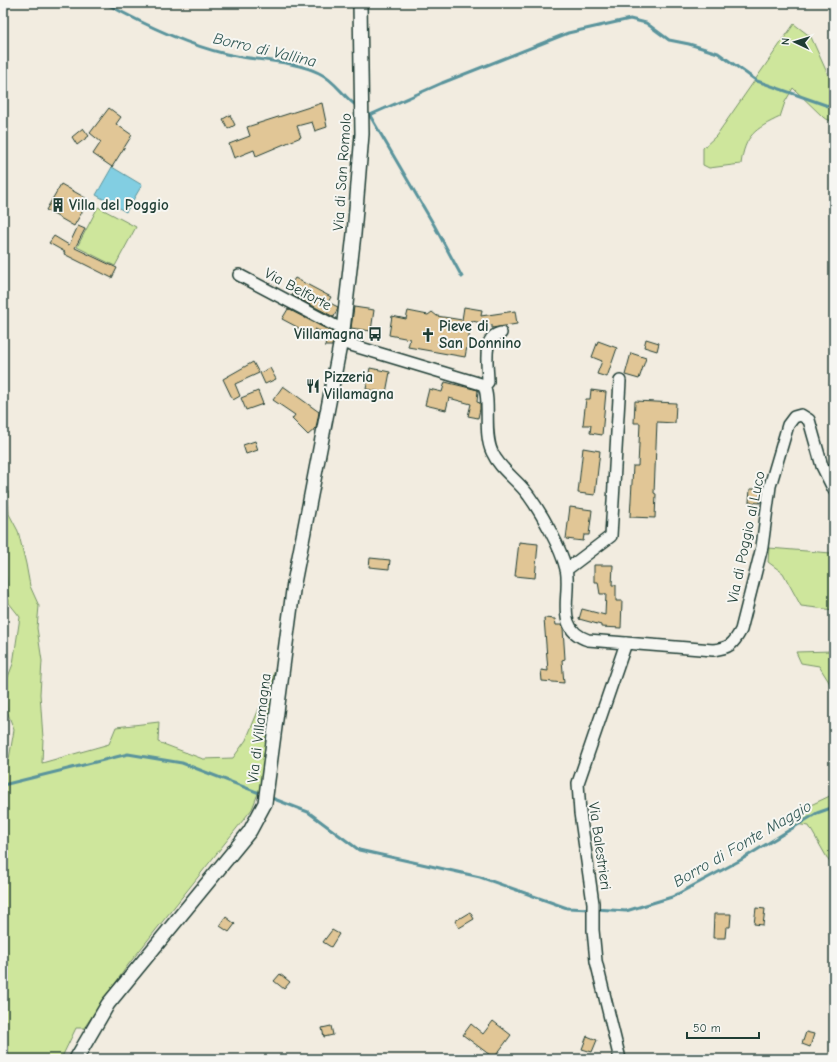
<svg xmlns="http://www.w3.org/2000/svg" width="837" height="1062" font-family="'Comic Neue',sans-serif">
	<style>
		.green { fill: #cee69c; stroke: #769268 }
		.water { fill: #82cee2; stroke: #5a949c }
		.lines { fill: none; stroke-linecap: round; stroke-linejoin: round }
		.stream { stroke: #5a949c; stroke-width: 3 }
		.building { fill: #e1c696; stroke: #1f3d34 }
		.minor-casing { stroke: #1f3d34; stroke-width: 14 }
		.tertiary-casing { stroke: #1f3d34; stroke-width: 16 }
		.minor { stroke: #f6f6f2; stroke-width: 11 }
		.tertiary { stroke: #f6f6f2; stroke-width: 13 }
		.labels { text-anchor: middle; stroke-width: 4; stroke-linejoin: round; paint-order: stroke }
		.street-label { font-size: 15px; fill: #1f3d34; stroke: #f6f6f2 }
		.poi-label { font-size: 15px; font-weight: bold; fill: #1f3d34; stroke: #f6f6f2; text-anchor: start }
		.water-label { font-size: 16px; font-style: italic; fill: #335a57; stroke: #f6f6f2 }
	</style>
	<rect width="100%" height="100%" fill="#f2ece0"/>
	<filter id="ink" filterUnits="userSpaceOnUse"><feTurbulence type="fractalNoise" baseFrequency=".025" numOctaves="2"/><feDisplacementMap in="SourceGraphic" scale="8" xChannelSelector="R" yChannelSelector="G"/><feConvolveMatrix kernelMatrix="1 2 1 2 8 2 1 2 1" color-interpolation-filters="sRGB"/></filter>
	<g filter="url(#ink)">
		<path class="green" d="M794 24 811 37 829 77 834 83V122L824 118 793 88 785 102 780 117C755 129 745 135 741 164L709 168 703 165V148L716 136Z
			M98 207 136 227 115 266 77 247Z
			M3 479 8 492 9 514 18 531 26 564 30 586 39 606 37 628 42 661 40 694 43 738 42 763 109 744 116 727 159 722 158 742 203 759 233 758 246 740 276 668 262 783 252 809 128 965 84 1028H76L61 1059H3V766L9 759 14 730 7 711 4 687 13 664 20 617 9 603 6 577 3 570Z
			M769 548 831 553 834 548V610L801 606 783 573 768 562Z
			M834 643V703L829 682 819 666 801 663 796 652 832 651Z
			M834 794V870L809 826 787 823 796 812Z"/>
		<path class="water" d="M112 167 142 185 126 212 96 195Z"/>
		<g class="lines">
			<path class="stream" d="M105 3C143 24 184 44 226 54 255 61 293 60 319 73 336 81 343 97 358 107
				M369 114 434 225 462 277
				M370 115 442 83 568 33 630 19 646 23 669 40 689 44 718 53 757 81 834 108
				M3 785 128 754 182 763 262 794
				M269 797 308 812 359 850 480 877 567 908 590 909
				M596 909 626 911 672 897 739 861 817 813 834 807"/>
		</g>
		<path class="building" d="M322 103 327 127 315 131 312 122 297 126 301 137 256 156 254 150 234 158 229 144 250 136 247 127Z
			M109 108 121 117 116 124 132 135 112 167 93 154 101 142 90 133Z
			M230 115 235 125 228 129 223 119Z
			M83 128 89 136 77 145 72 137Z
			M61 184 89 200 74 226 46 210Z
			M78 226 85 229 75 248 117 268 112 278 64 254 65 252 49 243 54 236 69 245Z
			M295 278 331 297 328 302 338 307 334 317 292 295 296 287 291 284Z
			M354 307 374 310 371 331 351 328Z
			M464 307 482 310 481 316 515 311 517 324 492 328V325L472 321 465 357 408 347 410 339 389 335 392 316 406 319 408 311 428 315 432 312 437 316 462 320Z
			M288 309 334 333 332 346H325L327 334 315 329 310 335 297 329 299 328 282 319Z
			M646 339 659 343 657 351 644 347Z
			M598 341 617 348 607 377 597 374 602 361 592 357Z
			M631 353 646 358 639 379 625 375Z
			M253 362 259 373 235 384 240 396 233 400 223 379Z
			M270 368 276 379 265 384 260 373Z
			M370 368 390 372 386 393 366 389Z
			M445 382 478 390 477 402 480 403V409L478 418 468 416 471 404 449 398 446 410 425 405 429 389 442 392Z
			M283 386 319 412 316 428 308 435 292 419 295 415 273 400Z
			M591 390 606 392 602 435 590 433 591 425H583L586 399H590Z
			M258 391 263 404 246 410 241 398Z
			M635 401 676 403 675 423 657 422 654 493 656 494 655 518 630 517 633 466H638L640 423H634Z
			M255 441 258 450 246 454 243 445Z
			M583 448 600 451 595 495 578 493Z
			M750 489H760V503L749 502Z
			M570 507 592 510 589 535H584L583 541 566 539Z
			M519 542 538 544 535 578 515 576Z
			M370 558 390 560 389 569 369 567Z
			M594 565H613L612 585H616V601H622L621 628 601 627V625L579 619 582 609 605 615 606 594H600L598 582H594Z
			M544 618 555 619 556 625H562L563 628 565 659 562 660 564 683 542 681 541 670 548 671Z
			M756 908 765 909 763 925 754 924Z
			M470 912 474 919 459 928 455 921Z
			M714 914H731L730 927H726L725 938H713Z
			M226 917 235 924 229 932 220 926Z
			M332 930 339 934 331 947 323 942Z
			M280 974 290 982 284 989 274 981Z
			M493 1021 511 1035 494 1058 463 1035 471 1024 483 1034Z
			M331 1026 333 1035 324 1037 322 1028Z
			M806 1032 814 1034 810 1047 802 1044Z
			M587 1036 597 1040 592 1052 582 1049Z"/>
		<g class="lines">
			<defs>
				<path id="minor" d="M239 275 343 330
					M341 342 481 384 484 386
					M484 386C491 401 483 433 492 452 500 470 518 480 529 496 542 514 561 548 566 569 572 595 553 628 588 640L713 650C729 648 733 645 741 630L762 547 770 486 788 425 794 417 801 415 809 420 822 466 834 490
					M484 386 488 382C488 365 481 337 501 333
					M566 570 611 536 620 381
					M620 1059 596 961 593 930V903L580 813 578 783 626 643"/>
				<path id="tertiary" d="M76 1059 108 1004 250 831 265 803 294 583 343 330 354 234 362 134 360 3"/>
			</defs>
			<use href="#minor" class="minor-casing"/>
			<use href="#tertiary" class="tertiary-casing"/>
			<use href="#minor" class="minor"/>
			<use href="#tertiary" class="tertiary"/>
		</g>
	</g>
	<defs>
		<symbol id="building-bare" viewBox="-9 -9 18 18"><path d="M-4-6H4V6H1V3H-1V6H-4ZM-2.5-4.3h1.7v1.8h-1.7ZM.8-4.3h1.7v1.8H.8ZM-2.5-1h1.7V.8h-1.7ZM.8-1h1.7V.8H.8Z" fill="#1f3d34" stroke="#f6f6f2" stroke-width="2.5" paint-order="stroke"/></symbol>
		<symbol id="bus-bare" viewBox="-9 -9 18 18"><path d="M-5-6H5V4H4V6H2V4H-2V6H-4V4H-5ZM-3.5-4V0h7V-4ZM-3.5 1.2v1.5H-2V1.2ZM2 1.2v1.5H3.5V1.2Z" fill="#1f3d34" stroke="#f6f6f2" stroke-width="2.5" paint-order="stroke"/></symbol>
		<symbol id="church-bare" viewBox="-9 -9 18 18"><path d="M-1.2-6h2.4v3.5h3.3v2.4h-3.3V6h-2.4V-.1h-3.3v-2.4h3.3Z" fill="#1f3d34" stroke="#f6f6f2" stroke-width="2.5" paint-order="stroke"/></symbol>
		<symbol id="restaurant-bare" viewBox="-9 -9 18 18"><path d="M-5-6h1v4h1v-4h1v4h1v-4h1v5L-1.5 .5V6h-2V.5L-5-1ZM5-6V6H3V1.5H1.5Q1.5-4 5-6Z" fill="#1f3d34" stroke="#f6f6f2" stroke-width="2.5" paint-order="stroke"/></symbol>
	</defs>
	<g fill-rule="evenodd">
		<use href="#building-bare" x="48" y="195" width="20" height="20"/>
		<use href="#bus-bare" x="365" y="324" width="20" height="20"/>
		<use href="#church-bare" x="418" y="325" width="20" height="20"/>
		<use href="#restaurant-bare" x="303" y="376" width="20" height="20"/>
	</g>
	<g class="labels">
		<g class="street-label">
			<text transform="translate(342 172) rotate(-86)" y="5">Via di San Romolo</text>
			<text transform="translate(298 289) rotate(28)" y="5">Via Belforte</text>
			<text transform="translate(746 537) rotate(-78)" y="5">Via di Poggio al Luco</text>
			<text transform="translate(259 728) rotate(-83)" y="5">Via di Villamagna</text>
			<text transform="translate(600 846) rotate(82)" y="5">Via Balestrieri</text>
		</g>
		<g class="poi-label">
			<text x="69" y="210">Villa del Poggio</text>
			<text x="439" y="331">Pieve di<tspan x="439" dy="17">San Donnino</tspan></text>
			<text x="364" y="339" text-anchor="end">Villamagna</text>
			<text x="324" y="382">Pizzeria<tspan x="324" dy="17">Villamagna</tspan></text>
		</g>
		<g class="water-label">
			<text transform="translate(265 49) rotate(13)" y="6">Borro di Vallina</text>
			<text transform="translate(742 843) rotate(-30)" y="6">Borro di Fonte Maggio</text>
		</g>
	</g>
	<rect width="837" height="1062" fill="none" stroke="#f6f6f2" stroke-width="16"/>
	<rect x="8" y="8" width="821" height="1046" fill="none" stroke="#1f3d34" stroke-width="1.5" filter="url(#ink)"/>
	<g transform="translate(795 42) rotate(274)" stroke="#f6f6f2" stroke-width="3" paint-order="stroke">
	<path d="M0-3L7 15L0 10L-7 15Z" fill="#1f3d34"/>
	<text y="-6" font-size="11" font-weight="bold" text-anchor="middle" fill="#1f3d34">N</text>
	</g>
	<path d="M687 1032v6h72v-6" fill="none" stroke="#1f3d34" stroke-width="2"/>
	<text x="693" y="1032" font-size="12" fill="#1f3d34" stroke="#f6f6f2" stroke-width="3" paint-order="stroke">50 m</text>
</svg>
